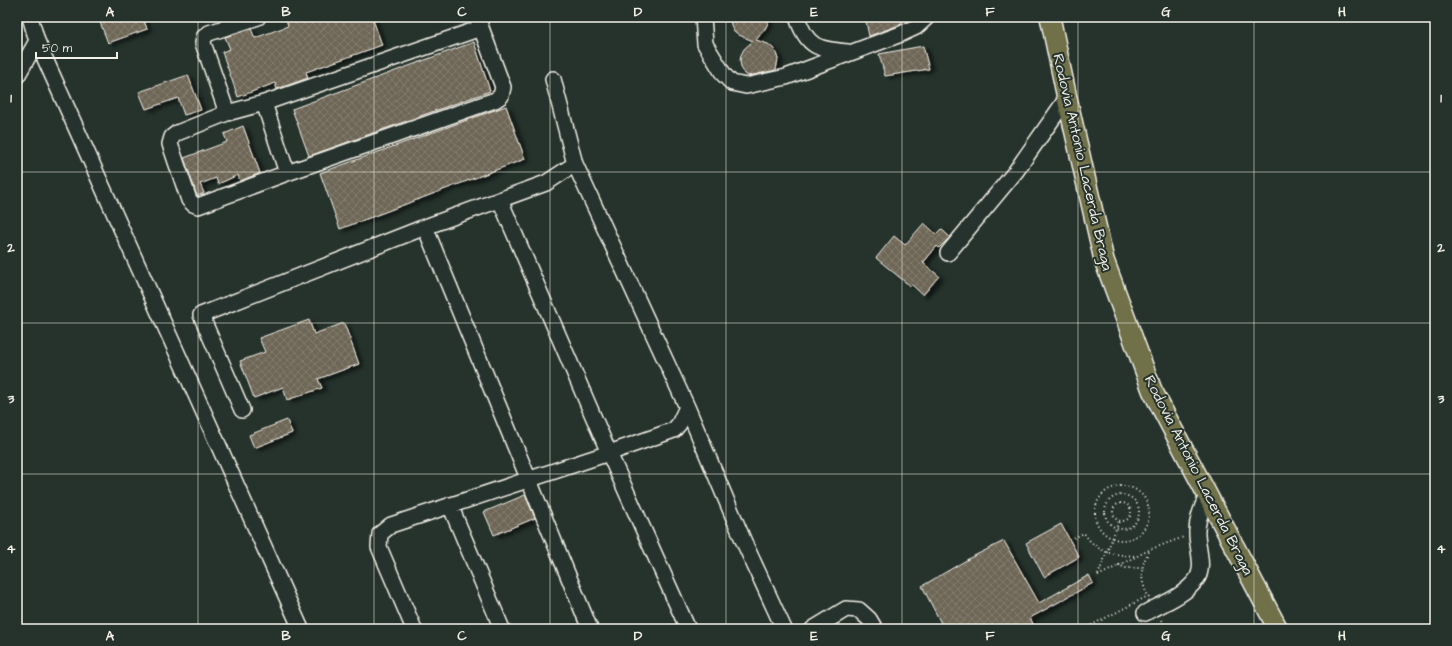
<svg xmlns="http://www.w3.org/2000/svg" width="1452" height="646" font-family="'Architects Daughter',sans-serif">
	<style>
		.building { fill: url(#building-cross-hatch); stroke: #f4f1e8; filter: url(#shadow) }
		.lines { fill: none; stroke-linecap: round; stroke-linejoin: round }
		.minor-casing { stroke: #f4f1e8; stroke-width: 18 }
		.major-casing { stroke: #f4f1e8; stroke-width: 22 }
		.path { stroke: #f4f1e8; stroke-width: 2; stroke-dasharray: 1 3; stroke-linecap: butt }
		.minor { stroke: #26332d; stroke-width: 15 }
		.major { stroke: #70704a; stroke-width: 19 }
		.grid { fill: none; stroke: #f4f1e8; stroke-width: 1; stroke-opacity: 0.55 }
		.labels { text-anchor: middle; stroke-width: 4; stroke-linejoin: round; paint-order: stroke }
		.street-label { font-size: 15px; fill: #f4f1e8; stroke: #26332d }
		.neatline { fill: none; stroke: #f4f1e8; stroke-width: 1.5 }
		.grid-label { font-size: 13px; text-anchor: middle; font-weight: bold; fill: #f4f1e8 }
	</style>
	<defs>
		<pattern id="building-cross-hatch" width="8" height="8" patternUnits="userSpaceOnUse"><rect width="8" height="8" fill="#6e6656"/><path d="M0 0l8 8M0 8l8-8" fill="none" stroke="#837c6e"/></pattern>
		<filter id="shadow"><feDropShadow dx="4.5" dy="2.5" stdDeviation="2" flood-color="#0009"/></filter>
	</defs>
	<rect width="100%" height="100%" fill="#26332d"/>
	<filter id="ink" filterUnits="userSpaceOnUse"><feTurbulence type="fractalNoise" baseFrequency=".025" numOctaves="2"/><feDisplacementMap in="SourceGraphic" scale="8" xChannelSelector="R" yChannelSelector="G"/><feConvolveMatrix kernelMatrix="1 2 1 2 8 2 1 2 1" color-interpolation-filters="sRGB"/></filter>
	<g filter="url(#ink)">
		<path class="building" d="M98 17H143L147 29 108 43Z
			M291 17H372L382 45 306 72 308 78 277 89 275 83 238 97 222 52 230 49 225 37 251 29 255 38 288 26 286 19Z
			M730 17H768V23L765 29 756 40 768 44 773 48 776 53 778 59 776 70 748 76 744 73 741 67 740 61 741 55 744 49 753 41 739 35 734 31 731 25Z
			M865 17H901L902 24 869 36Z
			M474 42 490 91 309 156 292 109Z
			M923 46 929 69 885 76 879 54Z
			M188 75 201 110 184 115 178 98 146 109 139 92Z
			M506 106 525 159 340 229 320 173Z
			M243 126 260 173 240 181 238 175 218 184 216 178 200 184 204 193 197 196 184 158 227 142 224 134Z
			M924 223 936 234 941 229 950 237 939 248 937 246 923 263 939 276 923 295 912 285 910 286 876 258 894 236 905 245Z
			M309 320 314 334 344 323 359 364 318 379 322 388 287 400 283 387 254 398 240 361 265 352 259 338Z
			M287 420 292 433 254 448 249 435Z
			M525 495 535 518 494 535 484 512Z
			M1061 524 1079 557 1044 577 1026 543Z
			M1004 541 1039 603 1089 575 1093 583 1030 618 1036 629H944L922 586 970 558Z"/>
		<g class="lines">
			<defs>
				<path id="minor" d="M30 17 37 41 301 629
					M477 17 503 87 501 96 495 100 287 173 198 206 193 204 189 200 170 144 172 137 177 133 227 113 264 103 481 28
					M703 17 705 44 724 75 732 83 746 86 786 77 901 34 916 27 927 17
					M797 17C807 48 818 49 848 52
					M17 76 37 41
					M553 79 575 164 687 407 744 542 784 629
					M264 103 287 173
					M227 113 203 43 204 37 209 33 258 17
					M500 200 609 453 688 629
					M425 227 590 629
					M948 253 1016 171 1067 98
					M242 410 201 315 425 227 546 183 575 164
					M450 505 502 629
					M1145 613C1162 604 1184 596 1196 580 1206 567 1196 546 1197 531 1197 518 1203 506 1208 493
					M414 629 379 547 380 534 391 525 609 453 674 430 679 424 687 407
					M813 629 846 609 859 610 869 619 875 629"/>
				<path id="major" d="M1050 17 1067 98 1104 260 1152 390 1278 629"/>
			</defs>
			<use href="#minor" class="minor-casing"/>
			<use href="#major" class="major-casing"/>
			<path class="path" d="M1095 513a27 27 0 1 1 54 0a27 27 0 1 1-54 0Z
				M1105 512a17 17 0 1 1 34 0a17 17 0 1 1-34 0Z
				M1113 512a9 9 0 1 1 18 0a9 9 0 1 1-18 0Z
				M1074 538 1084 533C1098 554 1111 554 1135 556
				M1118 565 1126 568H1142
				M1098 575 1119 521
				M1098 576 1151 549 1184 537
				M1149 598C1140 581 1139 567 1150 550
				M1161 620 1167 629
				M1084 629 1148 596"/>
			<use href="#minor" class="minor"/>
			<use href="#major" class="major"/>
		</g>
	</g>
	<path class="grid" d="M198 17V629M374 17V629M550 17V629M726 17V629M902 17V629M1078 17V629M1254 17V629M17 172H1435M17 323H1435M17 474H1435"/>
	<g class="labels">
		<g class="street-label">
			<text transform="translate(1083 162) rotate(77)" y="5">Rodovia Antonio Lacerda Braga</text>
			<text transform="translate(1199 475) rotate(63)" y="5">Rodovia Antonio Lacerda Braga</text>
		</g>
	</g>
	<rect width="1452" height="646" fill="none" stroke="#26332d" stroke-width="44"/>
	<path d="M36 52v6h81v-6" fill="none" stroke="#f4f1e8" stroke-width="2"/>
	<text x="42" y="52" font-size="12" fill="#f4f1e8" stroke="#26332d" stroke-width="3" paint-order="stroke">50 m</text>
	<rect x="22" y="22" width="1408" height="602" class="neatline"/>
	<g class="grid-label">
		<text x="110" y="16">A</text>
		<text x="286" y="16">B</text>
		<text x="462" y="16">C</text>
		<text x="638" y="16">D</text>
		<text x="814" y="16">E</text>
		<text x="990" y="16">F</text>
		<text x="1166" y="16">G</text>
		<text x="1342" y="16">H</text>
		<text x="11" y="102">1</text>
		<text x="1441" y="102">1</text>
		<text x="11" y="252">2</text>
		<text x="1441" y="252">2</text>
		<text x="11" y="403">3</text>
		<text x="1441" y="403">3</text>
		<text x="11" y="553">4</text>
		<text x="1441" y="553">4</text>
		<text x="110" y="640">A</text>
		<text x="286" y="640">B</text>
		<text x="462" y="640">C</text>
		<text x="638" y="640">D</text>
		<text x="814" y="640">E</text>
		<text x="990" y="640">F</text>
		<text x="1166" y="640">G</text>
		<text x="1342" y="640">H</text>
	</g>
</svg>
